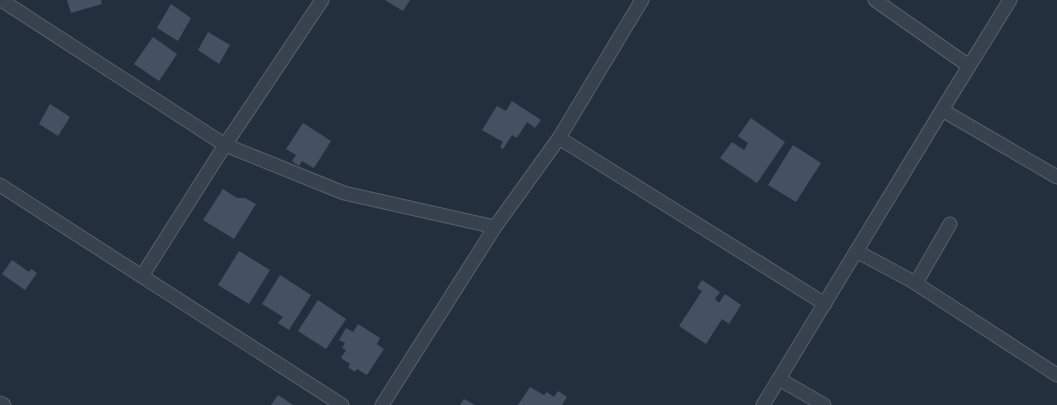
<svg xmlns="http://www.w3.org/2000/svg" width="1057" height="405" font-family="'Source Sans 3',sans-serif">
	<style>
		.building { fill: #455162 }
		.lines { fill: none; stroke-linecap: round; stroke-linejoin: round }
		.minor-casing { stroke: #565f6c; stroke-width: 15 }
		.minor { stroke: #38414e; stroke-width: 13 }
	</style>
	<rect width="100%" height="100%" fill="#242f3e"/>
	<path class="building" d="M67 0H101L102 4 71 13Z
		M385 0H410L403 11Z
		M171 4 191 18 178 41 157 28Z
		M208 32 230 45 219 64 198 50Z
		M153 37 177 54 159 81 134 64Z
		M512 101 541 120 535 128 527 122 517 138 512 135 503 149 500 147 503 142 482 130 497 106 506 111Z
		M50 104 70 117 58 136 39 124Z
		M751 118 785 142 757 183 720 158 732 142 744 150 748 143 738 136Z
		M303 123 331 141 314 168 302 161 299 166 292 161 296 155 286 149Z
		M793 145 821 163 796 202 768 185Z
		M223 189 237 198H245L256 204 234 239 203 220Z
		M239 251 270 270 249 304 218 285Z
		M12 260 29 272 31 269 37 273 25 290 2 274Z
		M280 275 311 295 289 330 278 323 283 317 262 304Z
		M702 280 720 292 715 299 719 303 725 294 741 305 729 324 722 319 706 344 679 326 702 291 697 288Z
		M318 300 346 319 326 349 298 331Z
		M358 324 380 338 377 344 384 349 367 375 357 369 355 372 348 367 350 364 341 358 346 350 342 348 345 343 339 340 346 328 353 332Z
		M530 387 544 395 547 392 554 397 558 391 567 397 562 405H518Z
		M278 395 293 405H271Z
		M464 399 475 405H460Z"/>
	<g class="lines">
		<defs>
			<path id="minor" d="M1 0 225 145 344 193 495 227
				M875 0 969 66
				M942 110 1057 177
				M559 138 825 304
				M0 185 342 405
				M856 251 912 281 1057 375
				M142 276 225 145 322 0
				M916 283 950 224
				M779 379 824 405
				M0 403 4 405
				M382 405 495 227 559 138 642 0
				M763 405 942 110 1010 0"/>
		</defs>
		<use href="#minor" class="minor-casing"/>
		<use href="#minor" class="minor"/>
	</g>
</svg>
